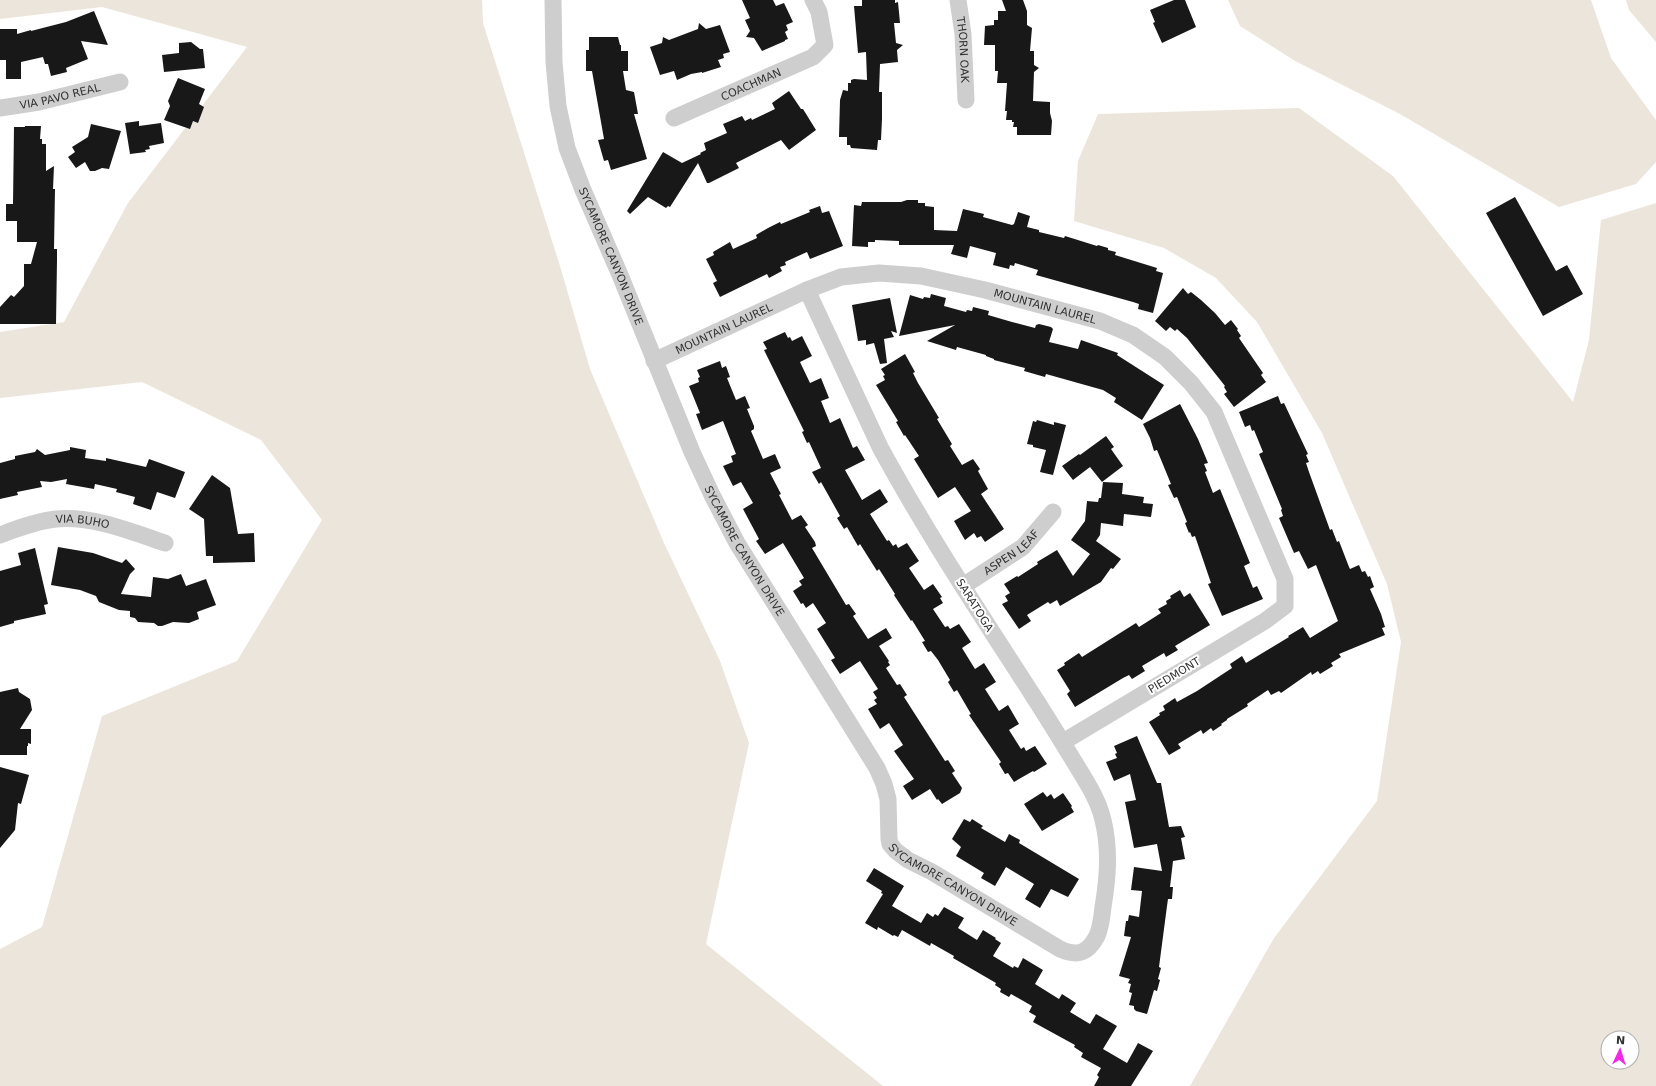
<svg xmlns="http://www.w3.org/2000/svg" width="1656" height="1086" font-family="'DejaVu Sans',sans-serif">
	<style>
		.grass { fill: #ece5db; fill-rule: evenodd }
		.building { fill: #181818 }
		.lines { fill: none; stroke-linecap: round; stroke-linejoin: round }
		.minor { stroke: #cecece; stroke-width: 17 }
		.labels { text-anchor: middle; stroke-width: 4; stroke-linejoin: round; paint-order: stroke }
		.street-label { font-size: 11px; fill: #313131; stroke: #fff }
	</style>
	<rect width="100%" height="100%" fill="#fff"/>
	<path class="grass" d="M0 0H482L483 23 560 266 590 369 664 543 720 661 749 743 706 944 883 1086H0V949L42 927 102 716 237 661 322 520 261 440 142 382 0 398V332L64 322 128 203 247 47 102 7 0 19Z
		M1228 0H1591L1611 58 1656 120V162L1636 184 1559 207 1400 114 1295 61 1240 26Z
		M1626 0H1656V42L1629 10Z
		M1299 108 1393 176 1573 402 1589 340 1601 220 1656 203V1086H1190L1274 938 1377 801 1401 642 1387 584 1322 433 1257 322 1216 278 1164 248 1074 221 1078 161 1098 114ZM1608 1038H1632V1062H1608Z"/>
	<path class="building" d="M742 0H773L776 6 784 3 793 22 786 25 788 30 785 32 788 39 785 40V41L762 51 754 38 746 37 750 31 745 20 750 18Z
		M862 0H895V3L898 2 900 23H894L896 43 903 45 897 50 898 62 880 64 879 92H882V119L881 140H878L877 150 851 148 850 145H847V137H839L840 100 843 90 848 91V83H851V80L854 79 867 80 866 52 858 53 854 6H862Z
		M1002 0H1023L1027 11V25L1032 28 1030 51H1034V65L1039 68 1034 72 1033 101 1050 102V113L1052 121 1051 135H1017V127H1013L1014 122H1012V120H1006L1007 111H1005L1007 83H997L998 71H995V45H984L985 26 994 25V20H998V11H1006Z
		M1174 0H1185L1196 27 1162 43 1153 23 1155 22 1150 10Z
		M94 11 108 45 81 41 88 59 66 68 67 72 51 76 48 64H45L43 57 21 62V79H6V60H0V29H17V34L31 30V31L66 22Z
		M699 23 706 29 720 25 730 52 723 54 724 58 718 60 721 67 702 73V72L691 74 677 80 674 71 660 75 650 47 662 43 663 37 669 40 698 29Z
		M589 37H618L620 45H621V51H628V71H623L626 90 634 92 638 114H634L647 159 611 170 608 160 604 161 598 140 604 139 592 71H586V50H589Z
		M191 42 200 49H203L205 68 164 72 162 55 179 53V43Z
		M178 78 205 89 199 104 204 107 198 123 193 121 190 129 164 120 170 106 168 101Z
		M789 91 801 109H803L816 130 789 150 781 140 736 163 739 168 709 183H707L698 163 670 207 668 206 666 208 648 197 630 214 627 211 663 152 682 163 701 154 700 153 706 150 704 143 727 133 723 124 742 116 745 121 751 118 752 120 775 109 772 103Z
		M139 121V126L161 123 164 143 149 146 150 149 145 150 146 152 130 154 125 123Z
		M91 124 121 131 109 169 102 168 95 171H90L85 162 76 168 68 157 75 152 72 147 88 137Z
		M25 126H41L40 139H42V144H46V171L54 166 53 189H55L54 249H57V260L56 324H0V307L11 295 14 297 24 286V264H31L37 242H17V221H6V204H13L14 127H25Z
		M1515 197 1556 271 1567 265 1583 294 1543 316 1486 213Z
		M907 200H918V203H925V206L934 207V230L957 231 963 209 984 214 983 217 1012 225 1014 224 1018 212 1030 216 1027 227 1039 230V232L1064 238 1065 236 1097 246 1098 245 1108 248V250L1116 252 1115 255 1157 268 1156 271 1163 273 1153 313 1138 309 1139 304 1133 302 1036 275 1038 270 1015 263 1014 266 1010 265 1009 269 993 265 996 253 970 246 967 258 951 254 954 245H899V241L875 240V242H868V247L852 246 854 205 861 206 862 202H901Z
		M820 206 822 213 829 211 843 246 810 259 807 252 785 262 786 265 780 267 782 271 769 278 767 274 720 297 713 283 717 281 706 259 714 255 713 252 730 242 733 249 757 238 756 235 768 228 780 222 781 224 810 212 809 210Z
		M1183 288 1188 294 1191 292 1201 300 1215 313 1225 325 1231 320 1238 329 1237 330 1241 336 1239 338 1263 373 1261 375 1266 382 1234 407 1224 394 1227 392 1224 387 1225 386 1187 338 1177 329 1175 331 1170 327 1166 331 1155 321Z
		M931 294 946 298 944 306 966 312 967 310 972 311 973 307 989 311 988 315 1012 322 1035 328 1036 325 1039 324 1051 327 1053 329 1049 342 1078 349 1081 340 1118 353 1117 355 1164 385 1142 420 1114 402 1116 398 1103 390 1046 374 1045 377 1024 371 1025 368 994 360V359L986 356V355L957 347 956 350 927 341 955 325 899 336 910 295 923 299 924 297 930 298Z
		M890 298 897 333 891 331 894 337 884 339 887 363 880 364 874 343 866 345V340L858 341 852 305Z
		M785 332 788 338 790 337 792 341 802 336 812 356 800 362 810 383 821 378 829 398 821 401 830 423 840 418 853 448 857 446 865 460 845 470 862 500 880 489 888 502 870 514 887 541 889 540 893 546 896 544 898 548 907 543 919 561 909 568 924 590 933 584 942 597 940 598 943 603 933 609 945 627 948 626 950 629 959 624 971 642 962 648 975 669 984 663 996 682 985 689 999 711 1008 705 1019 724 1009 730 1021 749 1024 747 1026 751 1035 746 1047 764 1034 772 1033 771 1014 782 1008 773 1005 774 999 764 1001 762 969 715 971 714 957 690 954 692 948 682 950 680 938 660 931 651 928 652 922 642 925 641 912 620 911 621 894 595 895 594 879 569 877 571 860 544 858 546 847 527 844 529 837 518 840 516 821 482 819 484 812 472 821 468 809 442 807 443 802 432 804 431 764 350 767 349 763 342Z
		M905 354 915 372 913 373 918 383 939 418 937 419 952 444 950 446 962 465 973 459 980 469 978 471 988 489 981 494 1004 529 985 542 981 536 977 538 974 533 965 540 954 521 971 511 955 487 938 498 914 459 919 456 905 435 904 436 896 422 898 421 876 385 885 380 883 376 885 375 881 369Z
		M720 361 722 368 726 366 730 377 727 378 736 400 745 396 750 408 747 409 754 426V429L751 431 763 459 775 454 781 468 770 473 781 494 779 495 792 520 801 515 808 525 805 527 815 542 816 546 812 548 846 605 849 604 856 614 853 616 868 639 886 628 892 638 879 646 889 661 888 662 890 665 886 668 897 685 900 684 907 695 904 697 945 761 948 760 955 771 952 773 962 788 960 793 942 804 938 799 937 800 930 789 912 800 903 786 914 779 894 751 903 745 889 723 880 729 868 709 877 704 874 700 877 698 873 692 878 689 860 661 840 674 831 660 835 658 817 629 826 623 813 603 806 608 803 603 801 604 793 591 802 585 799 581 804 578 783 543 765 554 756 541 759 539 743 509 753 503 741 482 733 486 723 466 733 462 731 456 736 454 723 421 702 430 696 414 700 413 689 386 699 382 698 378 700 377 697 370Z
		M1278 396 1281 404 1284 403 1308 454 1306 455 1309 462 1306 463 1309 472 1330 530 1332 529 1337 542 1339 541 1349 567 1350 569 1359 565 1362 572 1365 571 1368 577 1370 576 1374 587 1370 589 1381 614 1385 627 1382 628 1385 635 1339 654 1341 657 1331 663 1333 666 1320 674 1318 671 1312 675 1311 672 1281 693 1279 691 1271 695 1268 690 1247 704 1248 706 1227 719V720L1221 724 1222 725 1213 731 1211 728 1203 734 1201 730 1178 744 1181 748 1169 755 1149 722 1160 715 1159 713 1165 710 1163 706 1175 698 1177 702 1197 691 1232 668 1230 664 1242 656 1246 663 1289 637 1288 636 1303 627 1310 638 1338 621 1316 565 1308 569 1299 551 1294 553 1279 518 1283 516 1281 510 1282 509 1259 454 1263 452 1254 430 1252 431 1250 425 1245 427 1239 412Z
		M1180 404 1198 439 1208 463 1204 464 1207 471 1205 472 1213 493 1220 489 1250 563 1244 566 1253 588 1257 586 1263 599 1222 616 1208 584 1211 583 1195 536 1192 537 1190 532 1189 533 1185 523 1187 522 1177 497 1174 498 1168 485 1171 484 1157 450 1154 451 1150 438 1143 424Z
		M1037 420 1054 425V422L1066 425 1053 475 1040 472 1046 450 1033 447V445L1027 444 1033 421 1036 422Z
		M1106 436 1114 447 1111 449 1123 466 1102 482 1090 467 1073 480 1062 466 1079 454 1080 455Z
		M70 447 86 450 85 458 106 461V458L146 467 149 459 185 472 175 498 157 492 151 510 133 504 135 497 116 492 117 489 95 484 94 489 66 484 67 479 51 482 40 481 42 487 17 492 18 495 0 499V463L15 459V456L35 452 37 449 45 455 70 450Z
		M212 475 230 488 238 534 254 533 255 562 213 563V556H206L204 519 189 509Z
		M1103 482 1123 483 1122 494 1144 497 1143 503 1153 504 1151 517 1124 514 1123 526 1101 523 1100 535 1096 541 1121 559 1113 569 1111 568 1101 582 1060 606 1057 600 1050 604 1048 602 1027 615 1031 621 1019 629 1002 604 1008 601 1005 596 1010 593 1004 584 1017 576 1018 577 1038 564 1037 562 1057 550 1073 576 1090 554 1071 540 1085 521 1087 501 1098 502 1099 498H1101Z
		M58 547 93 553 122 563 126 559 135 569 130 574 121 594 151 597 153 577 168 579 181 574 186 586 206 579 216 605 197 612 199 619 189 623 173 622 162 626H158L154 623 138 622 135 618 130 617V611L119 610 99 602 96 596 80 590 51 585Z
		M35 548 48 604 44 605 46 614 14 621V623L0 627V571L21 565 18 553Z
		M1180 590 1184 597 1190 593 1210 625 1175 646 1178 650 1166 657 1164 653 1142 666 1145 671 1132 679 1129 675 1123 678 1075 707 1067 694 1070 691 1057 670 1065 665 1064 663 1079 653 1082 657 1136 623 1139 627 1161 613 1158 609 1167 604 1166 601 1171 598 1170 596Z
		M18 688 19 692 30 699 32 710 20 729H31V744L28 743V746H27V755H0V692Z
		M1137 736 1157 783H1161L1169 827 1181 826 1185 837 1181 838 1185 859 1173 861 1170 887H1173L1172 899H1168L1167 906 1159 967 1161 968 1158 979 1160 980 1157 991 1154 990 1147 1014 1136 1011 1134 1009V1006L1129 1005 1132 993 1129 992 1131 984 1128 983 1130 979 1119 976 1131 937 1124 936 1126 921H1128L1129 915 1139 917 1142 891 1131 890 1134 867 1162 871 1157 844 1134 848 1125 802 1136 800 1130 774 1114 781 1106 762 1117 758 1115 754 1117 753 1114 746Z
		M0 767 29 775 21 804 18 803 15 830 0 848Z
		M1043 792 1047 797 1051 794 1054 799 1063 793 1072 806 1071 807 1074 812 1042 831 1024 804Z
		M964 819 970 822 972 819 983 826 981 828 1005 842 1009 834 1020 840 1019 843 1079 879 1068 897 1051 889 1040 908 1025 899 1034 884 1006 867 995 886 981 878 984 873 956 856 961 847 952 839Z
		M874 868 904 886 892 906 921 923 927 913 933 917 935 914 938 916 944 907 964 918 958 928 977 940 983 930 996 938 995 939 1001 943 993 956 1013 968 1014 966 1018 968 1023 958 1043 970 1035 984 1059 999 1062 994 1076 1003 1070 1012 1090 1024 1096 1014 1117 1026 1103 1049 1127 1063 1138 1043 1153 1051 1131 1086H1094L1099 1077 1097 1075 1101 1068 1081 1057 1083 1053 1074 1047 1075 1045 1033 1022 1036 1016 1029 1012 1032 1006 1011 994 1009 997 1000 992 1001 989 995 985 996 983 953 958 954 956 931 943 930 946 902 930 898 937 894 935 893 936 878 927 877 930 865 923 883 894 881 893 882 891 866 881Z"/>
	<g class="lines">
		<g class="minor">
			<path id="s1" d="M553 0 554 62 558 106 567 148 583 190 620 275 692 452 712 495 737 543 877 768 884 784 888 799 889 839 890 844 896 851 908 860 932 872 1060 949C1078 957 1088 953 1097 936 1101 927 1102 916 1103 907 1108 877 1110 849 1103 820 1098 799 1086 781 1075 763 1061 740 1047 717 1032 694 980 613 926 532 880 447L807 290"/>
			<path id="s2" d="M958 0 963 34 966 100"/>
			<path id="s3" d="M0 108 39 102 120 82"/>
			<path id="s4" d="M674 118 813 57 825 45 819 12 813 0"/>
			<path id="s5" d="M654 361 807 290 841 277 879 273 921 276 985 290 1100 321 1133 335 1165 357 1191 383 1214 412 1285 579V606L1265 621 1063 742"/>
			<path id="s6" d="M0 535C18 528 37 521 56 519 94 516 130 531 165 543"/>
			<path id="s7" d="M963 586 1023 547 1053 512"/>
		</g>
	</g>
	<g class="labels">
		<g class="street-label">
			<text dy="4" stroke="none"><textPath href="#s2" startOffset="50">THORN OAK</textPath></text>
			<text dy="4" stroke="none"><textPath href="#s4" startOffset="84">COACHMAN</textPath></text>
			<text dy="4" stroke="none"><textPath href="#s3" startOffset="61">VIA PAVO REAL</textPath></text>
			<text dy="4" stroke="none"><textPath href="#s1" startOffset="266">SYCAMORE CANYON DRIVE</textPath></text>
			<text dy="4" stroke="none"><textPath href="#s5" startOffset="413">MOUNTAIN LAUREL</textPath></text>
			<text dy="4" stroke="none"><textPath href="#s5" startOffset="77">MOUNTAIN LAUREL</textPath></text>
			<text dy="4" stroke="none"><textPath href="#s6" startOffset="85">VIA BUHO</textPath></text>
			<text dy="4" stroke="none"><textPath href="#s1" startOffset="590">SYCAMORE CANYON DRIVE</textPath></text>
			<text dy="4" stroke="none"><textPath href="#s7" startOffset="59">ASPEN LEAF</textPath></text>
			<text transform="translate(975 605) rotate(58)" y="4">SARATOGA</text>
			<text transform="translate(1174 675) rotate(-31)" y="4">PIEDMONT</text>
			<text dy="4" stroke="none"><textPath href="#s1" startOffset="998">SYCAMORE CANYON DRIVE</textPath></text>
		</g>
	</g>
	<g transform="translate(1620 1050) rotate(4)"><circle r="19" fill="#ffffff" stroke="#adadad"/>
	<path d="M0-3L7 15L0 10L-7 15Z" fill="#f129e7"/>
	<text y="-6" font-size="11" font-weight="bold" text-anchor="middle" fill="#313131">N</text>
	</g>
</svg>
